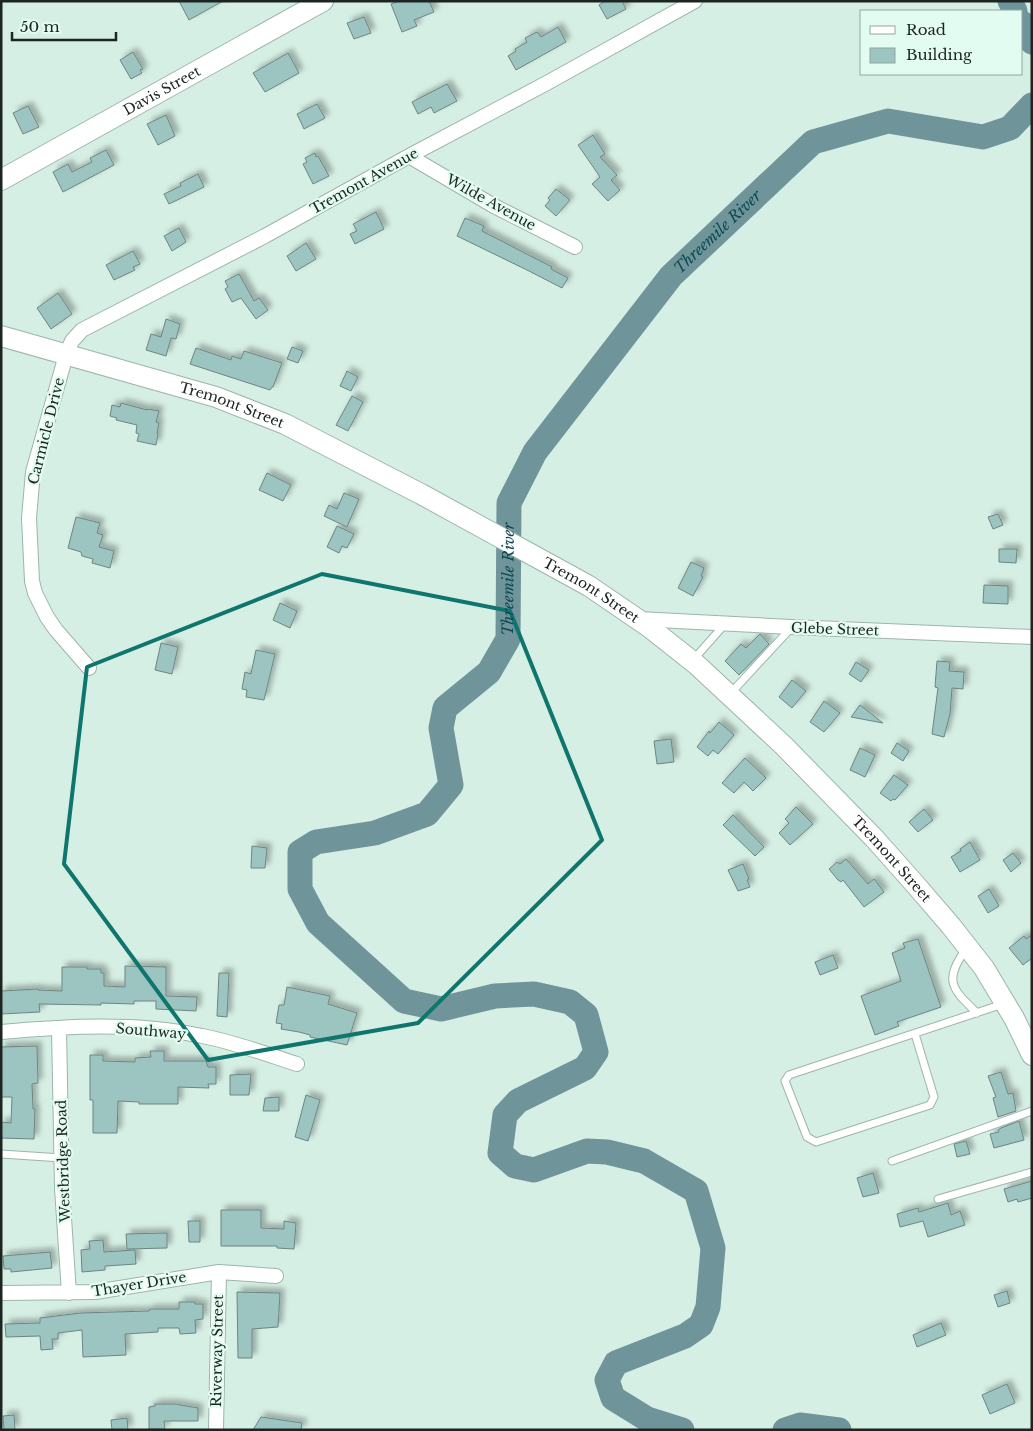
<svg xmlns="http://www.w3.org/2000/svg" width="1033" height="1431" font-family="'Libre Baskerville',serif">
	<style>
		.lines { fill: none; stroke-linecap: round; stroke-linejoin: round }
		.river { stroke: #6f959b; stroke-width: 25 }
		.building { fill: #9cc4c0; stroke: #6c8683; filter: url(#shadow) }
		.lane-casing { stroke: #9db5ab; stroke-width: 9 }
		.street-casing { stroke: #9db5ab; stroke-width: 16 }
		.secondary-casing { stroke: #9db5ab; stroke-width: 22 }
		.lane { stroke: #fff; stroke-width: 7 }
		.street { stroke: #fff; stroke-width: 14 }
		.secondary { stroke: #fff; stroke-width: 20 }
		.marked { fill: none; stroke: #0f766e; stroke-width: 4; stroke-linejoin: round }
		.labels { text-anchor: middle; stroke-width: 4.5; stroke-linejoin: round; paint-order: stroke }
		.street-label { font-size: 14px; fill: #1c2521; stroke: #e3fcf1 }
		.water-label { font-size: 15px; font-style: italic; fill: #0d4850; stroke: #e3fcf1 }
	</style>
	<defs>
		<filter id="shadow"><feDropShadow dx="4.5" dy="-4.5" stdDeviation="2.5" flood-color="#0004"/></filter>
	</defs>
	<rect width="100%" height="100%" fill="#d6efe4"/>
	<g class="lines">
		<g class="river">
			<path d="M1010 1 1015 11"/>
			<path d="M1022 23 1032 42"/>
			<path id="s1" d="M682 1430 647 1419 613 1398 607 1380 616 1363 685 1336 701 1325 708 1307 713 1248 696 1191 644 1161 607 1152 587 1151 534 1170 515 1166 500 1153 505 1115 518 1101 585 1068 596 1052 586 1015 570 1002 534 994 495 996 441 1009 404 1001 318 923 300 889V852L316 842 375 833 427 814 451 785 441 728 445 708 489 672 508 639 509 503 535 452 671 276 813 142 888 121 983 137 1010 128 1032 105"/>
			<path d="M785 1430 800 1425 839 1430"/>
		</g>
	</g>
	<path class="building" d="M179 1H223L189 20Z
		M399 1H429L434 12 414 20 417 26 402 32 391 4Z
		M605 1H622L626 9 607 19 599 5Z
		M364 17 371 33 354 39 347 23Z
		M558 27 566 42 516 70 508 56 516 51 515 49 527 42 525 38 537 32 541 37Z
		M133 52 143 69 140 70 142 73 131 79 120 60Z
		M288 53 299 73 265 92 253 73Z
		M447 84 457 101 434 113 431 107 418 114 412 102Z
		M317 104 325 118 304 129 297 114Z
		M28 106 39 127 23 134 13 113Z
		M166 115 175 136 158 145 147 124Z
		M593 135 605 154 600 157 617 175 611 180 620 190 608 201 592 184 600 177 578 145Z
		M106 150 114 165 63 192 53 172 68 164 72 172 92 162 90 158Z
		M315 153 316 157 318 156 329 176 313 184 303 164 307 162 305 158Z
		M198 174 204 187 169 204 164 194 181 186 180 183Z
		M556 189 570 200 556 216 545 206 550 200 548 198Z
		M376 212 384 229 355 244 350 234 357 231 353 224Z
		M465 218 484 226 482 231 552 267 551 269 568 278 562 288 527 270 457 236Z
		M179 228 186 242 172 251 164 236Z
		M306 243 316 259 296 271 287 256Z
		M133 251 140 264 133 267 135 270 114 280 106 265Z
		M239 274 254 301 259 298 268 310 256 319 241 298 232 302 225 289 228 287 225 281Z
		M58 293 72 314 51 329 37 308Z
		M166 319 180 324 176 339 171 338 166 356 146 350 151 334 161 337Z
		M292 347 303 351 298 363 287 359Z
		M196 348 231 360 232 356 241 359 244 351 282 363 273 387H272L270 390 190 364Z
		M347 371 358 377 351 391 340 386Z
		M352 396 363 402 348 431 336 425Z
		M121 403 147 410V409L159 411 156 422 159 423 157 433 158 434 156 445 137 441 139 434 136 433 137 425 116 420 117 418 110 416 112 405 120 407Z
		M267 473 291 485 283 501 259 490Z
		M344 493 359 499 347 527 324 516 329 505 337 509Z
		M998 514 1003 525 993 529 988 517Z
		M76 517 100 523 97 533 103 535 99 547 114 551 110 568 92 563 93 559 82 556 81 552 68 548Z
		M337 526 354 534 347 548 342 546 339 553 327 547Z
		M999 549H1017L1016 563 999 562Z
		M691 562 704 568 701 576 703 577 693 596 678 588Z
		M984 585 1008 586V604L983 603Z
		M280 603 297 611 290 628 273 620Z
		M760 634 769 644 739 675 725 661 741 644 746 648Z
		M161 643 178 647 172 674 155 670Z
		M256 650 275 654 264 700 246 697 247 690 242 689 245 672 251 674Z
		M937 661 950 662 949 671 964 672 963 689 952 688 950 714 944 737 932 734 938 688 935 687Z
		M856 662 869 670 861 682 849 674Z
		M792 680 806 691 792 708 779 697Z
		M824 701 840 713 824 732 810 722Z
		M860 705 883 723 851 717Z
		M719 722 734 735 718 754 713 750 708 756 697 747 709 731 710 733Z
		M671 739 674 762 657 764 654 741Z
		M897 743 909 751 903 761 891 753Z
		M860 748 875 755 865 777 850 770Z
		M745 758 766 778 753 791 744 782 734 793 722 783Z
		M894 775 908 785 895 800 893 799 891 801 880 793Z
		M796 807 813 824 790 845 779 833 789 823 785 819Z
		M924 809 933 820 918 832 909 822Z
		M733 815 764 847 755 856 723 825Z
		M970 842 980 860 960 872 951 857 961 851 960 849Z
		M252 846 267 848 265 868H251Z
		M1013 853 1021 863 1011 872 1003 860Z
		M846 859 868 884 874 879 884 892 864 907 843 880 841 882 838 880 829 869 837 862 840 864Z
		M743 864 749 879 747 880 750 887 738 891 728 870Z
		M989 889 999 906 988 913 978 896Z
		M1032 935V958L1023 965 1009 948 1024 936 1026 939Z
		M918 939 941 1007 897 1022 899 1026 875 1035 861 996 901 981 892 953 905 948 903 943Z
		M833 955 838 968 820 975 815 962Z
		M125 966 166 967V996L197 997 196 1011 156 1009V1001H134V1004L101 1003V1005L39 1004 40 1012 1 1014V991L38 989V990L62 991V967H87V969H101V973H104V986L125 987Z
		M219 973H229L227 1017 217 1016Z
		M287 987 330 996 328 1004 357 1013 347 1045 310 1037V1035L299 1032 281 1029 282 1024 276 1023 279 1005H284Z
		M37 1046 38 1083 32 1084 33 1109H35L34 1139 1 1138V1122L11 1123 12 1097H1V1047Z
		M150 1051H164V1061H206L208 1067H216V1084H208L209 1088 178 1087V1104H139V1102L118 1101 117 1133H93V1100H90V1055H103V1061L135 1062V1058L151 1057Z
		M1001 1072 1008 1094 1013 1093 1016 1111 998 1117 993 1098 996 1097 988 1076Z
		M251 1074 249 1095H230V1075Z
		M306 1095 320 1100 308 1141 295 1137Z
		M279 1097V1111H263L265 1098Z
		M1019 1121 1024 1140 994 1148 990 1134 999 1132 998 1130 1001 1128Z
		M966 1141 970 1154 957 1157 954 1144Z
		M873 1173 879 1193 863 1197 857 1178Z
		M1032 1181V1198L1018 1202 1017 1199 1008 1202 1004 1189Z
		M948 1203 951 1215 960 1211 965 1225 928 1237 923 1221 900 1227 897 1214 918 1208 919 1212Z
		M221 1210H261V1228L284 1229V1221L296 1223 294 1249 277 1248V1246H221Z
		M188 1221H200V1242H189Z
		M167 1233V1248L127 1249 126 1234Z
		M103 1240 104 1252 135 1250 136 1264 105 1266V1270L82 1272 81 1250 90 1249 89 1241Z
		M50 1252 52 1268 11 1272V1269H4L3 1256Z
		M1007 1291 1010 1303 998 1307 994 1295Z
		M237 1292 280 1293 278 1327 252 1329V1358H238Z
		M179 1302H195V1304H203V1319L195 1320 196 1333 180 1334 179 1328H158V1332L125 1334 126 1355 83 1357 82 1330 58 1333V1339H52L53 1349 41 1350 40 1336 6 1337 5 1324 40 1323V1318L81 1313 149 1311 150 1309H179Z
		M941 1323 946 1335 917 1347 913 1335Z
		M1007 1384 1015 1403 990 1414 982 1395Z
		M155 1404H175L198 1408V1421H164L165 1429H149V1407L155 1406Z
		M14 1415 15 1430H4L3 1416Z
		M261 1417 302 1423 301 1430H253Z
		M127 1418 128 1430H112L111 1420Z"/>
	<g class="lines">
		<defs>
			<path id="lane" d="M694 659 725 624
				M730 694 791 628
				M966 949C943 981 952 989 977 1013
				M915 1034 934 1097 930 1105 816 1142 807 1137 785 1081 789 1075 1003 1004
				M1 1154 62 1158
				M892 1161 1032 1111
				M938 1199 1032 1172"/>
			<path id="street" d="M409 156 494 206 575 247
				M638 619 791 627 1032 637
				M89 668 56 630 47 617 35 593 32 581 29 518 33 472 66 355 72 341 82 330 265 236 409 156 545 84 695 1
				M59 1029 62 1188 69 1293
				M1 1032C68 1026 137 1022 202 1036 234 1042 266 1054 297 1064
				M1 1293 95 1292 219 1272 276 1276
				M216 1430 219 1272"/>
			<g id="secondary">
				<path id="s2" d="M1 180 323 1"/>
				<path id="s3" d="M1 336 216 397 285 424 421 494 589 586 649 627 697 665 784 746 874 838 914 883 951 926 984 968 1014 1018 1032 1055"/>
			</g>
		</defs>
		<use href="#lane" class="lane-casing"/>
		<use href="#street" class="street-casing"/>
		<use href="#secondary" class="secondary-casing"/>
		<use href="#lane" class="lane"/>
		<use href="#street" class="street"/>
		<use href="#secondary" class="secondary"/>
	</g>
	<path class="marked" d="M322 574 510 611 602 840 418 1023 208 1060 64 864 87 667Z"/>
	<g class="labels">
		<g class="street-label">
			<text dy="5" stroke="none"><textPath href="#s2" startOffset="184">Davis Street</textPath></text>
			<text transform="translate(364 181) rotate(-29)" y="5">Tremont Avenue</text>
			<text transform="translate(491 202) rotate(29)" y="5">Wilde Avenue</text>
			<text dy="5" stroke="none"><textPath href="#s3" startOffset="241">Tremont Street</textPath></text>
			<text transform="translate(46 431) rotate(-76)" y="5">Carmicle Drive</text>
			<text dy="5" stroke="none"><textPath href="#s3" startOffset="646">Tremont Street</textPath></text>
			<text transform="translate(835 629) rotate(2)" y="5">Glebe Street</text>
			<text dy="5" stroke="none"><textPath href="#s3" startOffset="1051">Tremont Street</textPath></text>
			<text transform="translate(151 1031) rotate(5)" y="5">Southway</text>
			<text transform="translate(63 1161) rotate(-92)" y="5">Westbridge Road</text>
			<text transform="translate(139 1284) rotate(-9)" y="5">Thayer Drive</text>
			<text transform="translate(217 1351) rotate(-89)" y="5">Riverway Street</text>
		</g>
		<g class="water-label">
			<text dy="5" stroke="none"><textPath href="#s1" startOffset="1956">Threemile River</textPath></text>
			<text dy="5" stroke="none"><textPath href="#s1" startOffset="1536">Threemile River</textPath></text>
		</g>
	</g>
	<rect width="1033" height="1431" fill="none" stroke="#1c2521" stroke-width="5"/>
	<rect x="860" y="10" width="162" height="65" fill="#e3fcf1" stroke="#93a69e"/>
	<rect x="870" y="26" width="25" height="8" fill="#ffffff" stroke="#93a69e"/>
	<text x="906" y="35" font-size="15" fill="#1c2521">Road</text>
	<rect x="870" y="48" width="25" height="15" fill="#9cc4c0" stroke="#93a69e"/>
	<text x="906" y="60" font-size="15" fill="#1c2521">Building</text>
	<path d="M12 32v8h104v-8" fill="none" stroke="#1c2521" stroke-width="2.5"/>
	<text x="20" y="32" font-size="15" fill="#1c2521" stroke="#e3fcf1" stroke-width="4" paint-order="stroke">50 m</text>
</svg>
